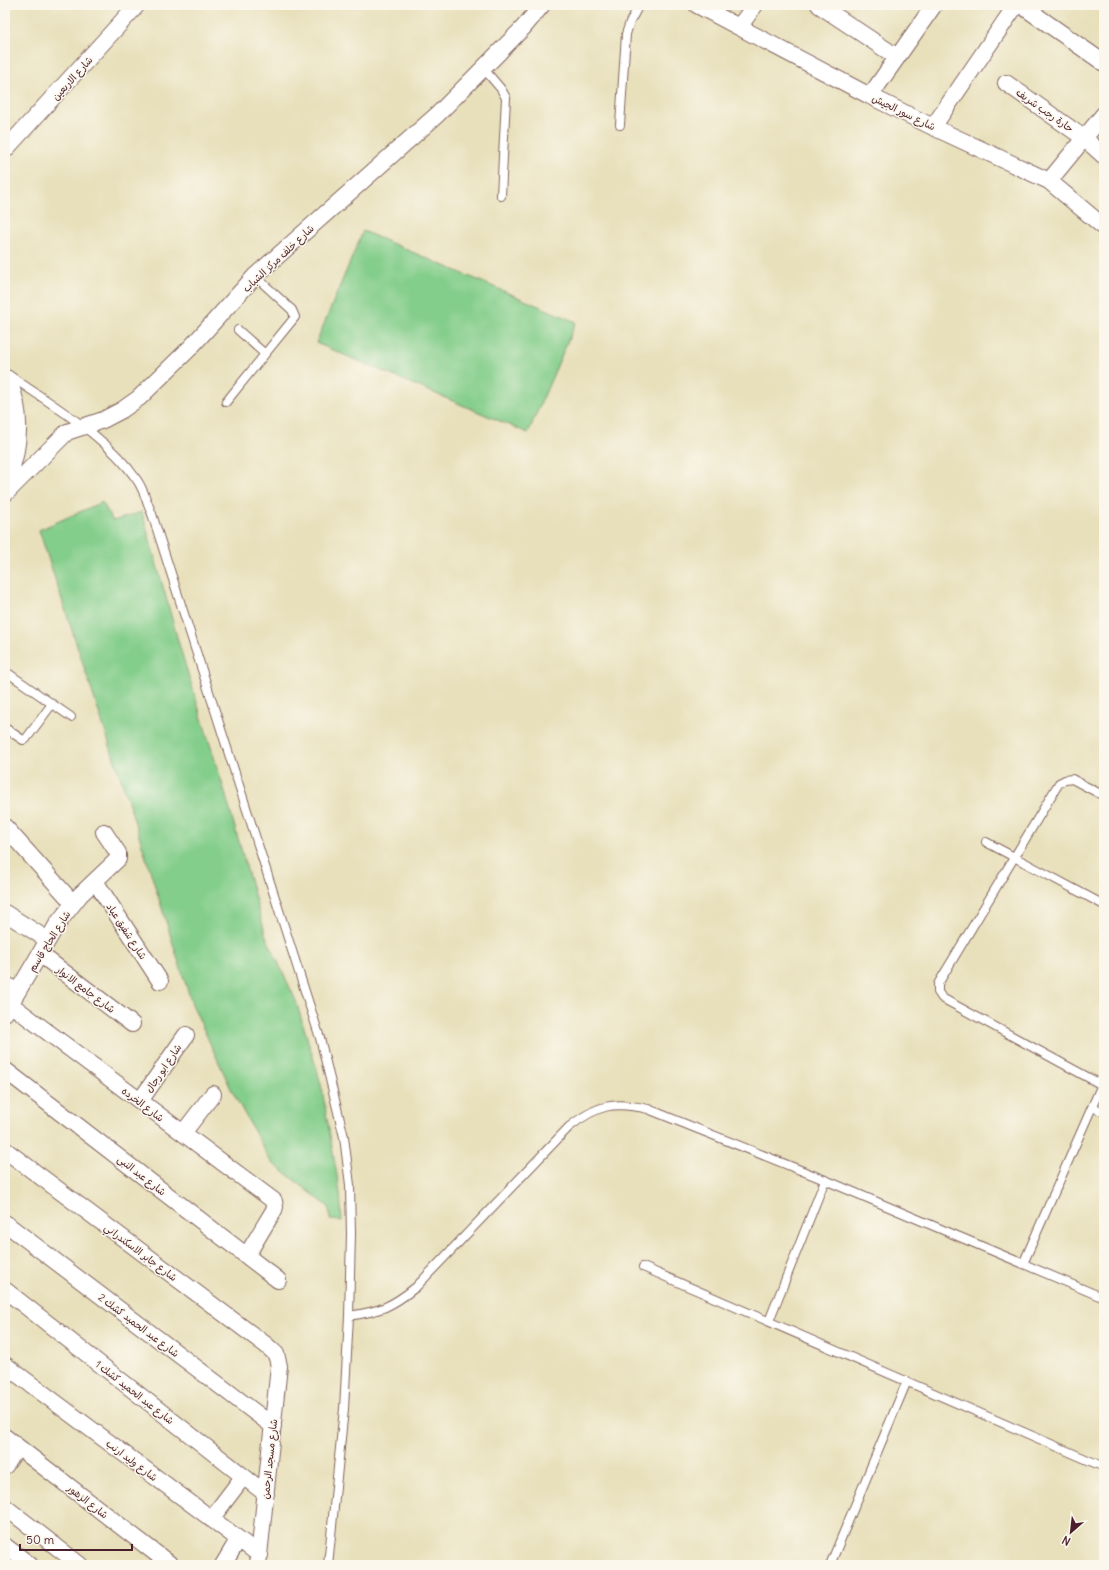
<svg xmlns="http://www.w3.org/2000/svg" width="1109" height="1570" font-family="Delius,'Playpen Sans Arabic',sans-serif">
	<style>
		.green { fill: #84ce8b; stroke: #67765b }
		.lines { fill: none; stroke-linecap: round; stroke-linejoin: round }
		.lane-casing { stroke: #81635d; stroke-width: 10 }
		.street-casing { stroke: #81635d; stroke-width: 18 }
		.secondary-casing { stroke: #81635d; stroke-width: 24 }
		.lane { stroke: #fff; stroke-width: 8 }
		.street { stroke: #fff; stroke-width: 16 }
		.secondary { stroke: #fff; stroke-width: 22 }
		.labels { text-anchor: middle; stroke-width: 3; stroke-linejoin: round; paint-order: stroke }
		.street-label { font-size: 10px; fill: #4a1f2b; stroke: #fbf7ec }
	</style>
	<rect width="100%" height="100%" fill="#fbf7ec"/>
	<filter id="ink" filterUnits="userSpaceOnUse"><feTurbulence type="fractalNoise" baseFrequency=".025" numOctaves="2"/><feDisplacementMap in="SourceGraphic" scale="8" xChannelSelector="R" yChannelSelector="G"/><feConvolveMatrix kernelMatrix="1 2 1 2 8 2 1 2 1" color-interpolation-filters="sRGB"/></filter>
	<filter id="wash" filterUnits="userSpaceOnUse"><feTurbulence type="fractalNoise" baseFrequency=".012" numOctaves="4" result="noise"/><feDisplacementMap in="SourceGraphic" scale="16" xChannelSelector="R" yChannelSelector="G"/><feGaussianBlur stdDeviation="0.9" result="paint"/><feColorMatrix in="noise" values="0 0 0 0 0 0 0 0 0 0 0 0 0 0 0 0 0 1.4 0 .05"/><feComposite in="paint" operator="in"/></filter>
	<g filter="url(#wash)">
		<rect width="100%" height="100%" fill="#e8e0bb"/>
		<path class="green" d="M363 231 576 322 528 433 316 343Z
			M102 502 113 521 142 512 181 651 223 786 266 936 296 1001 321 1084 340 1193 342 1221 330 1220 329 1207 271 1162 232 1091 192 1004 132 813 39 530Z"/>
	</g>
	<g filter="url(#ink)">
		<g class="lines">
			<defs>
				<path id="lane" d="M484 69 501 89 506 98 501 196
					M620 125 626 34 630 22 639 5
					M238 330 265 354
					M9 375C53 406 106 435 137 480 144 490 147 503 152 514L320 1038 344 1137 350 1185 351 1234 349 1316 344 1409 328 1565
					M226 402 295 317 292 310 255 276
					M5 671 71 717
					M5 728 23 740 26 739 52 704
					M986 842 1104 905
					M1102 1085 942 998 938 992V984L1059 783 1065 780 1072 779 1104 796
					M1092 1107 1104 1112
					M1023 1264 1103 1082
					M643 1267 1104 1467
					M349 1316C381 1311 391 1307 416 1287L569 1127C597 1105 613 1101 648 1109L825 1180 1104 1298
					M769 1321 825 1180
					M830 1565 907 1381"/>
				<path id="street" d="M697 5 870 96 933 127 1049 181 1104 227
					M819 5 897 57
					M1021 5 1104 63
					M739 27 755 5
					M1006 83 1084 138 1104 156
					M870 96 934 5
					M933 127 1016 5
					M5 150 137 5
					M1049 181 1104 114
					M5 494 67 432 103 420 122 410 139 398 190 348 255 276 438 114 523 28 542 5
					M5 827 73 903
					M95 881 160 981
					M5 913 48 940
					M40 954 132 1024
					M5 984 17 992
					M10 1004 274 1201 275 1207 274 1210 247 1255
					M5 1013 58 923 80 895 118 859V853L104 832
					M5 1070 278 1280
					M140 1101 186 1035
					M183 1133 213 1094
					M5 1150 266 1345 276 1354 279 1366 258 1565
					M5 1223 273 1426
					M5 1290 266 1494
					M5 1365 260 1555
					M5 1437 171 1565
					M5 1466 18 1447
					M5 1507 80 1565
					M211 1519 243 1477
					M5 1546 30 1565
					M223 1565 238 1540"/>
				<path id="secondary" d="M5 381C20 411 17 448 5 478"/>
			</defs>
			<use href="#lane" class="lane-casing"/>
			<use href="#street" class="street-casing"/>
			<use href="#secondary" class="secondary-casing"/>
			<use href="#lane" class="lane"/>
			<use href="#street" class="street"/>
			<use href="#secondary" class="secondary"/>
		</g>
	</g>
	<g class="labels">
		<g class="street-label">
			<text transform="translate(72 78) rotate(-48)" y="4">شارع الاربعين</text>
			<text transform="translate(1045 110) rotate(35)" y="4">حارة رجب شريف</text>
			<text transform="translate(904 112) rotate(26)" y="4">شارع سور الجيش</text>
			<text transform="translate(278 258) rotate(-43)" y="4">شارع خلف مركز الشباب</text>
			<text transform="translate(127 931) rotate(57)" y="4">شارع شفيق عياد</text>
			<text transform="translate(49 941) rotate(-58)" y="4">شارع الحاج قاسم</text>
			<text transform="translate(86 989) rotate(37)" y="4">شارع جامع الانوار</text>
			<text transform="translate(163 1068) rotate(-56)" y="4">شارع ابو رجال</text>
			<text transform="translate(143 1104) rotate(37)" y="4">شارع الخرده</text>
			<text transform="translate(142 1175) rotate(38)" y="4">شارع عبد النبى</text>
			<text transform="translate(141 1252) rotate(37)" y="4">شارع جابر الاسكندراني</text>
			<text transform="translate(139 1325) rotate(37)" y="4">شارع عبد الحميد كشك 2</text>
			<text transform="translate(135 1392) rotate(38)" y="4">شارع عبد الحميد كشك 1</text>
			<text transform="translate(269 1459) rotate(-84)" y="4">شارع مسجد الرحمن</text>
			<text transform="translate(132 1460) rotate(37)" y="4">شارع وليد ارنب</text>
			<text transform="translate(88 1501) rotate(38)" y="4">شارع الزهور</text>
		</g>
	</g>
	<rect width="1109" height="1570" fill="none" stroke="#fbf7ec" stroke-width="20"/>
	<g transform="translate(1071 1532) rotate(208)" stroke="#fbf7ec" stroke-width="3" paint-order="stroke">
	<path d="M0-3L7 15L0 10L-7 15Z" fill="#4a1f2b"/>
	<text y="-6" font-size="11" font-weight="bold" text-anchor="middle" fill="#4a1f2b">N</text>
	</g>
	<path d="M20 1544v6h112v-6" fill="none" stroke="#4a1f2b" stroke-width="2"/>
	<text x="26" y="1544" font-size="12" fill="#4a1f2b" stroke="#fbf7ec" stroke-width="3" paint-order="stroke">50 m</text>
</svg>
